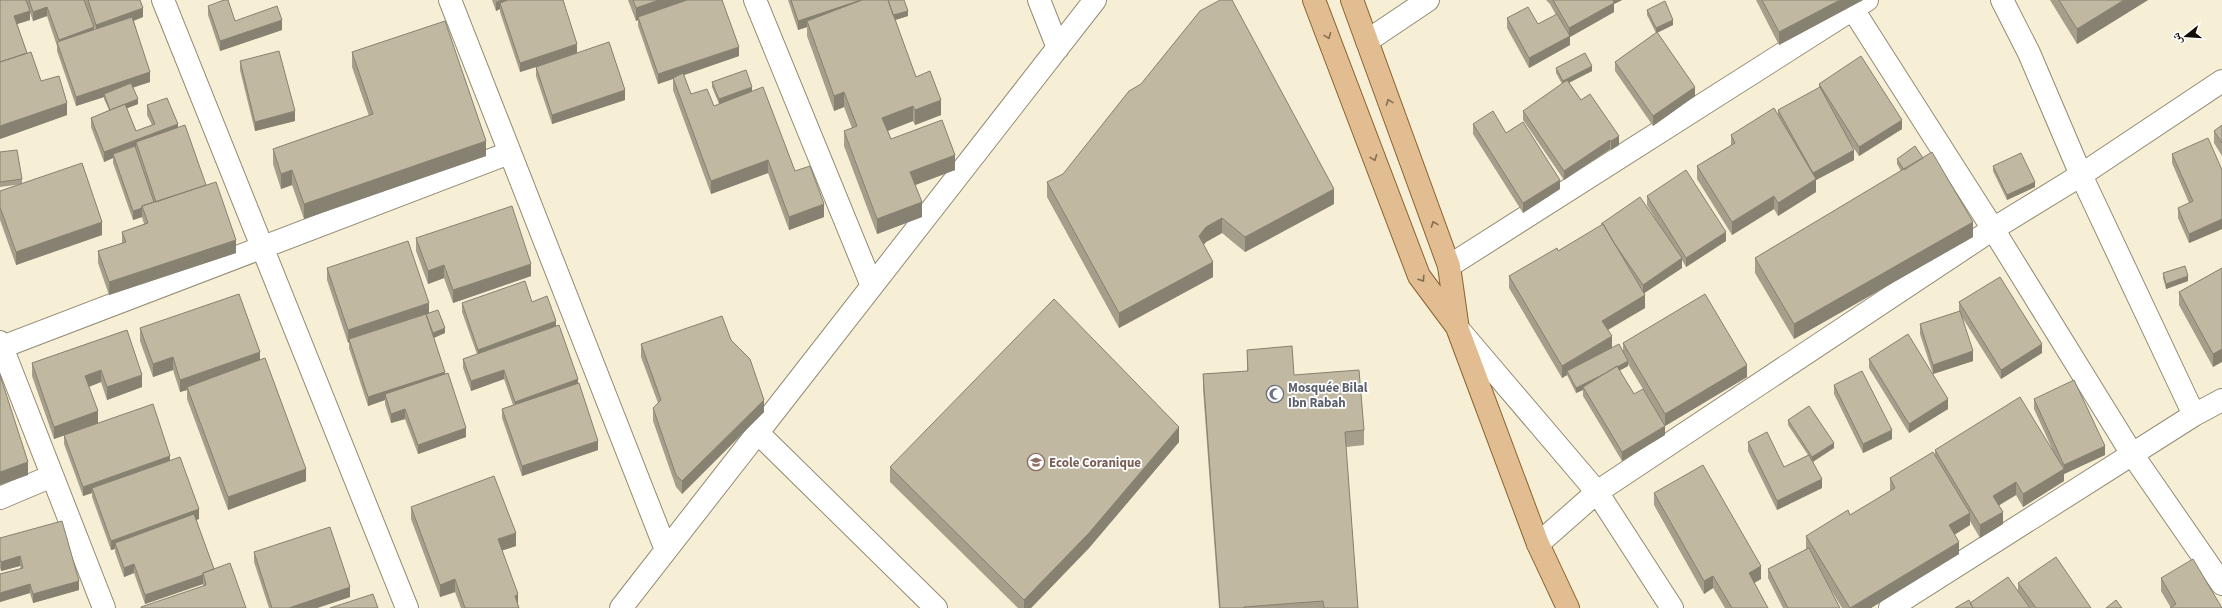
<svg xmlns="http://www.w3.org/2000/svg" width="2222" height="608" font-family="'Source Sans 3','Noto Naskh Arabic',sans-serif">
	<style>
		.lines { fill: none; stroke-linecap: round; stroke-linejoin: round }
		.street-casing { stroke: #928b74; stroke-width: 24 }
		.primary-casing { stroke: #8b6331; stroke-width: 24 }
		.street { stroke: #fff; stroke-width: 22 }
		.primary { stroke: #e1bd91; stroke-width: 22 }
		.wall { fill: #a59e8a; fill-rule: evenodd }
		.shaded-wall { fill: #868170 }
		.building { fill: #c0b8a0; stroke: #868170 }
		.oneway { stroke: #836e52 }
		.labels { text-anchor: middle; stroke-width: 3.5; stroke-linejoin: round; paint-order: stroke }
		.worship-label { font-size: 13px; font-weight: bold; fill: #5b616d; stroke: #fff; text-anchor: start }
		.education-label { font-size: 13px; font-weight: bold; fill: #785e54; stroke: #fff; text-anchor: start }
	</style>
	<rect width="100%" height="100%" fill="#f7efd5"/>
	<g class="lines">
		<defs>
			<path id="street" d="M163 0 407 608
				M450 0 666 550
				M755 0 872 286
				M1039 0 1058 48
				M2002 0 2029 53 2081 175 2194 415
				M1852 8 1993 229 2132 454 2222 584
				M1367 41 1428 0
				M1449 266 1867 0
				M1459 330 1597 492 1672 608
				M0 342 104 608
				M2 347 509 153
				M758 433 936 608
				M0 498 52 476
				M1538 544 1597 492 1993 229 2081 175 2222 81
				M621 608 1095 0
				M1890 608 2194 415 2222 400"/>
			<path id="primary" d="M1314 0 1419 276 1457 327
				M1352 0 1449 266 1458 330 1538 544 1568 608"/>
		</defs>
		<use href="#street" class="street-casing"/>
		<use href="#primary" class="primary-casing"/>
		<use href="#street" class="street"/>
		<use href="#primary" class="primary"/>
	</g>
	<path class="wall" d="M0 0H140L143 17 134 21 150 82 133 87 138 104 127 108 136 131 152 125 147 115V105L178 127 206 185 236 253 109 295 98 263V251L122 243V232L144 224 142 217 133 220 113 163V158L104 162 91 127V118L109 110 104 99V97L76 106 57 51V46L47 16 33 21 30 13V20L17 24 27 53 41 81 67 115 0 139ZM88 10 95 30H94Z
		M492 0H563L577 53 625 100 552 124 536 76V67L520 72 500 12V9L496 11Z
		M628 0H722L739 56 684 75 691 94 714 106 719 104 712 87V82L752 92 795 171 824 217 789 230 768 173 711 194 673 90V79L658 84 638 26V20L636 21Z
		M788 0H904L908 16 895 20 916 77 941 115 915 125 913 121 888 131 891 139 955 170 915 185 922 217 877 234 844 146V131L852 128 844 107 834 111 807 36V27L798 30Z
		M1546 0H1622L1614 4V12L1570 37V45L1529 68 1507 28V18L1538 24 1556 15 1550 4Z
		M1756 0H1863L1779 45Z
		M2050 0H2148L2077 44Z
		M208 6 235 21 282 30 220 51 208 15Z
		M1647 10 1673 25 1657 33 1695 96 1653 126 1615 71V62L1656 33 1647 15Z
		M352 52 486 156 304 219 292 185 281 189 273 164V149L369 116 352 67Z
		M240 61 295 121 255 131 240 70Z
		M1556 68 1592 71 1569 82 1581 100 1619 145 1611 150 1610 149 1564 180 1523 120V111L1562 84 1556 73Z
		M1819 84 1902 129 1859 156 1847 138 1854 160 1816 180V192L1778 216 1774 209 1732 235 1697 179V166L1731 145V135L1778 115V110L1819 88Z
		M1473 124 1506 133 1560 189 1523 213 1473 134Z
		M2222 125V156L2214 143V131Z
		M0 152 22 179V184L102 235 16 265 0 220V191L22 184 0 187Z
		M2172 154 2222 170V229L2189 243 2178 218V208L2189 203 2172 163Z
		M1897 159 1973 237 1794 339 1755 273V258L1901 171 1897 164Z
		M1993 166 2035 187 2007 200 1993 171Z
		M1047 182 1334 204 1245 252 1222 233 1206 242 1203 245 1213 277 1119 328 1047 197Z
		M1647 196 1726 241 1686 267 1682 260V268L1644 293 1645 308 1608 330 1612 348 1623 351V343L1747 377 1665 426 1628 364V366L1619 371 1634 394 1665 435 1622 461 1583 396V390L1576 393 1567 375 1562 378 1509 288V276L1558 251 1661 228 1647 205Z
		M416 238 531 276 453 303 444 278 428 284 416 251Z
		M327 268 429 313 445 333 434 338 445 374 466 437 418 454 405 419 391 423 385 404V400L368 406 349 348V342L348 343 327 280Z
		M2222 268 2213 367 2179 305V292Z
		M2163 273 2188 281 2166 289 2163 278Z
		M532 302 556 326 578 383 598 450 522 476 502 418V409L513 405 504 379 471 391 463 368V359L477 354 462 312V303Z
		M1959 302 2042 353 2001 379 1962 317 1973 361 1933 374 1920 334V324L1959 312Z
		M140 328 260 360 306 481 228 510 187 399V390L180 392 173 370 153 377 140 341Z
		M127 330 142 387 107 400 101 382 89 387 98 423 170 460 199 519 196 520 214 569 246 608 203 586V584L145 604 134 573 124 577 115 552V549L111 550 92 497V493L83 496 64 444V435L54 439 32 376V363Z
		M731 340 764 412 682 494 676 487 653 421V408L658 403 641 357V344Z
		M1247 350 1294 375 1364 430V445L1346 447 1358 608H1219L1203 389V374L1247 371Z
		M1869 359 1948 409 1909 433 1869 368Z
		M1834 385 1892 439 1863 453 1834 394Z
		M2034 399 2105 455 2064 474V481L2023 507 2016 495 1999 505 2003 524 1980 538 1970 521V525L1954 535 1959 554 1871 608H1842L1827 583 1840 608H1783L1768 578V569L1806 549V536L1850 515 1890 491V478L1935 455V450L2054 453 2034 409Z
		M1788 420 1834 448 1813 462 1822 488 1777 510 1748 451V442L1784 467 1808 455 1788 425Z
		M1179 442 1089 548 1031 608H1018L890 482V467Z
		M1654 493 1761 579 1754 583 1768 608H1725L1713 588 1704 594 1654 505Z
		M411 507 516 546 502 550 519 608H461L455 592 440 597 411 519Z
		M0 538 79 590 33 603 30 593 0 602V574L21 569 20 566 1 571 0 568Z
		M254 552 350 597 317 608H269L254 562Z
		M2161 578 2222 608H2171L2161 591Z
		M2018 583 2091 608H1955L1970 603 2018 592Z"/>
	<path class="shaded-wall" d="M501 0H529L500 3V9L496 11V2Z
		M659 0H695L638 17V20L636 21V8Z
		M861 0 878 4 807 21V27L798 30V21Z
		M1611 0H1622L1614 4V12L1570 37V45L1529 68V58L1569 36V28Z
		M1840 0H1863L1779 45V32Z
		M2124 0H2148L2077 44V29Z
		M47 7V16L33 21V12Z
		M143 8V17L96 34V25Z
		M30 11V20L14 25V16Z
		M908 11V16L892 21V16Z
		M282 20V30L220 51V41Z
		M1673 20V25L1656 33V28Z
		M94 27V37L59 45V40Z
		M577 44V54L520 72V63Z
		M739 47V56L658 84V74Z
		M1592 66V71L1563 86V81Z
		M150 72V82L105 97 104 94V97L76 106V97Z
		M752 87V92L719 104V99Z
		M1695 87V96L1653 126V116Z
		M625 90V100L552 124V115Z
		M844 92V107L834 111V96Z
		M138 99V104L110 115V110Z
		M941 100V115L915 125V110Z
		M67 103V115L0 139V126Z
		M913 106V121L882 133V118Z
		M295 111V121L255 131V122Z
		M1902 120V129L1859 156V147Z
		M178 124V133L136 142V149L113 154V158L104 162V152Z
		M1619 136V145L1611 150V141Z
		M1610 140V149L1564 180V171Z
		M486 141V156L304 219V204Z
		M1854 150V160L1816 180V192L1778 216V203L1813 173Z
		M955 155V170L910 187V172Z
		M768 160V173L711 194V181Z
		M292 170V185L281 189V174Z
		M1560 180V189L1523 213V203Z
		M2035 182V187L2007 200V195Z
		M1334 189V204L1245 252V237Z
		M1774 196V209L1732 235V222Z
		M922 202V217L877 234V219Z
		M824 204V217L789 230V217Z
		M142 208V217L133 220V211Z
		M1222 218V233L1206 242 1199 251V236L1206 227Z
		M2222 219V229L2189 243V234Z
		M102 222V235L16 265V252Z
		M1973 222V237L1794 339V324Z
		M1726 232V241L1686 267V258Z
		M236 240V253L109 295V282Z
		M1682 258V268L1643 294V285Z
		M1213 262V277L1119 328V313Z
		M531 264V276L453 303V290Z
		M444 265V278L428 284V271Z
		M2188 276V281L2166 289V284Z
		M1645 295V308L1602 333V321Z
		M429 303V316L349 339V342L348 343V330Z
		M556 321V331L478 359V350Z
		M445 328V333L433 338V333Z
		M1612 336V349L1567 371V375L1562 378V366Z
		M2042 344V353L2001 379V370Z
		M2222 349V362L2213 367V354Z
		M1973 351V361L1933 374V365Z
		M260 352V365L187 387V390L180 392V380Z
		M173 357V370L153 377V364Z
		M1628 361V366L1584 389 1583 387V390L1576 393V388Z
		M1747 365V377L1665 426V414Z
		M101 370V382L85 388V376Z
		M504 370V379L471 391V381Z
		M445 372V381L385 394V400L368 406V397Z
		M142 375V387L107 400V387Z
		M578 379V389L515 411V402Z
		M1948 399V409L1909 433V424Z
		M764 400V412L682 494V481Z
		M405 409V419L391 423V414Z
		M98 411V424L54 439V427Z
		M1665 426V435L1622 461V452Z
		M1179 427V442L1089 548 1031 608H1024V600Z
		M466 428V437L418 454V445Z
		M1892 430V439L1863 453V444Z
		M598 441V450L522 476V466Z
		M1834 443V448L1812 462V457Z
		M2105 446V455L2064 474V465Z
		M170 456V465L92 488V493L83 496V487Z
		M28 462V475L0 485V472Z
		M306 469V481L228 510V497Z
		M2064 469V481L2023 507V494Z
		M1822 479V488L1777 510V501Z
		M2016 482V495L1993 509V496Z
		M199 509V519L117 548 115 543V549L111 550V541Z
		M2003 512V524L1980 538V525Z
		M1970 513V525L1949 538V525Z
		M516 533V546L498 552V539Z
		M1959 542V554L1871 608H1851Z
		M20 556V566L1 571V562Z
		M134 564V573L124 577V568Z
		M1761 566V579L1749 586V573Z
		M203 575V584L145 604V595Z
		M1713 576V588L1704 594V581Z
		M455 579V592L440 597V585Z
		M79 581V590L33 603V594Z
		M30 584V593L0 602V593Z
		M350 587V597L317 608H289Z
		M518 594V607L515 596Z"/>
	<path class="building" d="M0 0H26L30 11 14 16 27 53 0 62Z
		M29 0H84L94 27 59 40 47 7 33 12Z
		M88 0H140L143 8 96 25Z
		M224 0H228L235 21 277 6 282 20 220 41 208 6Z
		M508 0H563L577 44 520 63 500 3Z
		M633 0H659L636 8Z
		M687 0H722L739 47 658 74 638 17Z
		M791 0H861L798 21Z
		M862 0H888L916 77 930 71 941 100 915 110 913 106 882 118 891 139 942 120 955 155 910 172 922 202 877 219 844 131 857 126 844 92 834 96 807 21Z
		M888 0H904L908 11 893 15Z
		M1220 0H1232L1334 189 1245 237 1222 218 1206 227 1199 236 1213 262 1119 313 1047 182 1063 174 1129 91 1141 84 1200 11Z
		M1553 0H1613L1614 3 1569 28Z
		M1762 0H1840L1779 32Z
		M2059 0H2124L2077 29Z
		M1665 1 1673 20 1656 28 1647 10Z
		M1528 7 1538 24 1557 14 1570 36 1529 58 1507 18Z
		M132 17 150 72 76 97 57 42Z
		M445 21 486 141 304 204 292 170 281 174 273 149 373 114 352 52Z
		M1657 32 1695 87 1653 116 1615 62Z
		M609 42 625 90 552 115 536 67Z
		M279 51 295 111 255 122 240 61Z
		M31 52 41 81 59 76 67 103 0 126V62Z
		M1585 53 1592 66 1563 81 1556 68Z
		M1861 56 1902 120 1859 147 1819 84Z
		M746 70 752 87 719 99 712 82Z
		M683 73 691 94 707 89 714 106 763 87 795 171 810 166 824 204 789 217 768 160 711 181 673 78Z
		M1567 80 1581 100 1590 94 1619 136 1611 141 1610 140 1564 171 1523 111Z
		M131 83 138 99 110 110 104 94Z
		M1820 87 1854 150 1813 173 1778 110Z
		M167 98 178 124 104 152 91 118 125 104 136 131 155 124 147 105Z
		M1774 108 1816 179 1778 203 1774 196 1732 222 1697 166 1735 143 1731 135Z
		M1493 111 1506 133 1523 122 1560 180 1523 203 1473 124Z
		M185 125 206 185 156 202 136 142Z
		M2222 125V143L2214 131Z
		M2208 138 2222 170V219L2189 234 2178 208 2193 201 2172 154Z
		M135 146 154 202 142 206V208L133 211 113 154Z
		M1915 146 1923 158 1904 170 1897 159Z
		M17 150 22 179 0 182V152Z
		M1932 152 1973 222 1794 324 1755 258Z
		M2021 153 2035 182 2007 195 1993 166Z
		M82 163 102 222 16 252 0 207V191Z
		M1686 170 1726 232 1686 258 1647 196Z
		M216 182 236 240 109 282 98 251 126 242 122 232 148 223 142 206Z
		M1640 197 1682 258 1643 285 1614 243 1603 224H1601Z
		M512 206 531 264 453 290 444 265 428 271 416 238Z
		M1603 224 1645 295 1602 321 1612 336 1562 366 1509 276 1557 248 1558 251Z
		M408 241 429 303 348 330 327 268Z
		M2185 266 2188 276 2166 284 2163 273Z
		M2222 268V349L2213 354 2179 292Z
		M2000 277 2042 344 2001 370 1959 302Z
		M525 281 532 302 547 296 556 321 478 350 462 303Z
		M239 294 260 352 180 380 173 357 153 364 140 328Z
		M1705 294 1747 365 1665 414 1623 343Z
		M1054 299 1179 427 1089 533 1024 600 890 467Z
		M438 310 445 328 433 333 426 314Z
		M1960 311 1973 351 1933 365 1920 324Z
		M426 314 445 372 368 397 349 339Z
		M722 316 731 340 750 359 764 400 682 481 676 475 653 408 661 400 641 344Z
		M559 325 578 379 515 402 504 370 471 381 463 359Z
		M127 330 142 375 107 387 101 370 85 376 98 411 54 427 32 363Z
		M1908 334 1948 399 1909 424 1869 359Z
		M1619 344 1628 361 1617 367V366L1606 373 1576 388 1567 371Z
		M1292 346 1294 375 1359 370 1364 430 1345 432 1358 608H1324L1323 601 1244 607V608H1220L1203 374 1248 371 1247 350Z
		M265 358 306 469 228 497 187 387Z
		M1617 366 1634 394 1643 389 1665 426 1622 452 1583 387Z
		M1862 371 1892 430 1863 444 1834 385Z
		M448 373 466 428 418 445 405 409 391 414 385 394Z
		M0 375 28 462 0 472Z
		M2074 380 2105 446 2064 465 2034 399Z
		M579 383 598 441 522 466 502 409Z
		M2020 397 2064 469 2023 494 2016 482 1993 496 2003 512 1980 525 1935 450Z
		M153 404 170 456 83 487 64 435Z
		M1809 406 1834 443 1812 457 1788 420Z
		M1767 432 1784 467 1809 455 1822 479 1777 501 1748 442Z
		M1933 452 1970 513 1949 525 1959 542 1850 608 1806 536 1848 510 1850 515 1895 488 1890 478Z
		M180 457 199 509 111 541 92 488Z
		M1703 465 1761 566 1749 573 1768 608H1732L1713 576 1704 581 1654 493Z
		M494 476 516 533 498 539 518 594 515 596 519 608H465L455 579 440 585 411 507Z
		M194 514 214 569 203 573V575L145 595 134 564 124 568 115 543Z
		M62 521 79 581 33 594 30 584 0 593V574L23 568 20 556 1 562 0 559V538Z
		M330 527 350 587 289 608H272L254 552Z
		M1809 548 1840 608H1788L1768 569Z
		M2056 557 2091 608H2036L2018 583Z
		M2193 559 2222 608H2170L2176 604 2161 578Z
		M230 563 246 608H141V607L206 585 203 573Z
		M2008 577 2030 608H1973L1970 603Z
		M373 594 378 608H330Z
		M1969 600 1973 608H1955Z
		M2116 600 2122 608H2106Z"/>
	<defs><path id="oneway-chevron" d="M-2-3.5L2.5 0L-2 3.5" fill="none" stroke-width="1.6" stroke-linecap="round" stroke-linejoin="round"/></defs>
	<g class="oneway">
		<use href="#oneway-chevron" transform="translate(1328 36) rotate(69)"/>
		<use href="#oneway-chevron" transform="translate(1389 102) rotate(-110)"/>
		<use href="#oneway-chevron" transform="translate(1374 158) rotate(69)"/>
		<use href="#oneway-chevron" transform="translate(1434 224) rotate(-110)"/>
		<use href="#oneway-chevron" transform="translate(1422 279) rotate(57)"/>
	</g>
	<defs>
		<symbol id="mosque-ring" viewBox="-11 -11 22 22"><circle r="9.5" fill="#fff" stroke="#6b7280" stroke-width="1.5"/><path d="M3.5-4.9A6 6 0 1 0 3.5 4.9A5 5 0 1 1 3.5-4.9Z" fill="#6b7280"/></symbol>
		<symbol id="school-ring" viewBox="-11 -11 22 22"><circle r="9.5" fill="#fff" stroke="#8d6e63" stroke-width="1.5"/><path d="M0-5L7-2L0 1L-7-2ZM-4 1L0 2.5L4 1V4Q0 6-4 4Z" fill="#8d6e63"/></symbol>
	</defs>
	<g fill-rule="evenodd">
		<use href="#mosque-ring" x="1265" y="384" width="20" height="20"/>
		<use href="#school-ring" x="1026" y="452" width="20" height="20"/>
	</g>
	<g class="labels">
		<g class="worship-label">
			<text x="1288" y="392">Mosquée Bilal<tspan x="1288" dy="15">Ibn Rabah</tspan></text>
		</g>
		<g class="education-label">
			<text x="1049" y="467">Ecole Coranique</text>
		</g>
	</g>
	<g transform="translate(2186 36) rotate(253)" stroke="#ffffff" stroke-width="3" paint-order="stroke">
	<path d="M0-3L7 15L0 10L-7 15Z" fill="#110e06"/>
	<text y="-6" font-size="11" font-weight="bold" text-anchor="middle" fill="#110e06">ش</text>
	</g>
</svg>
